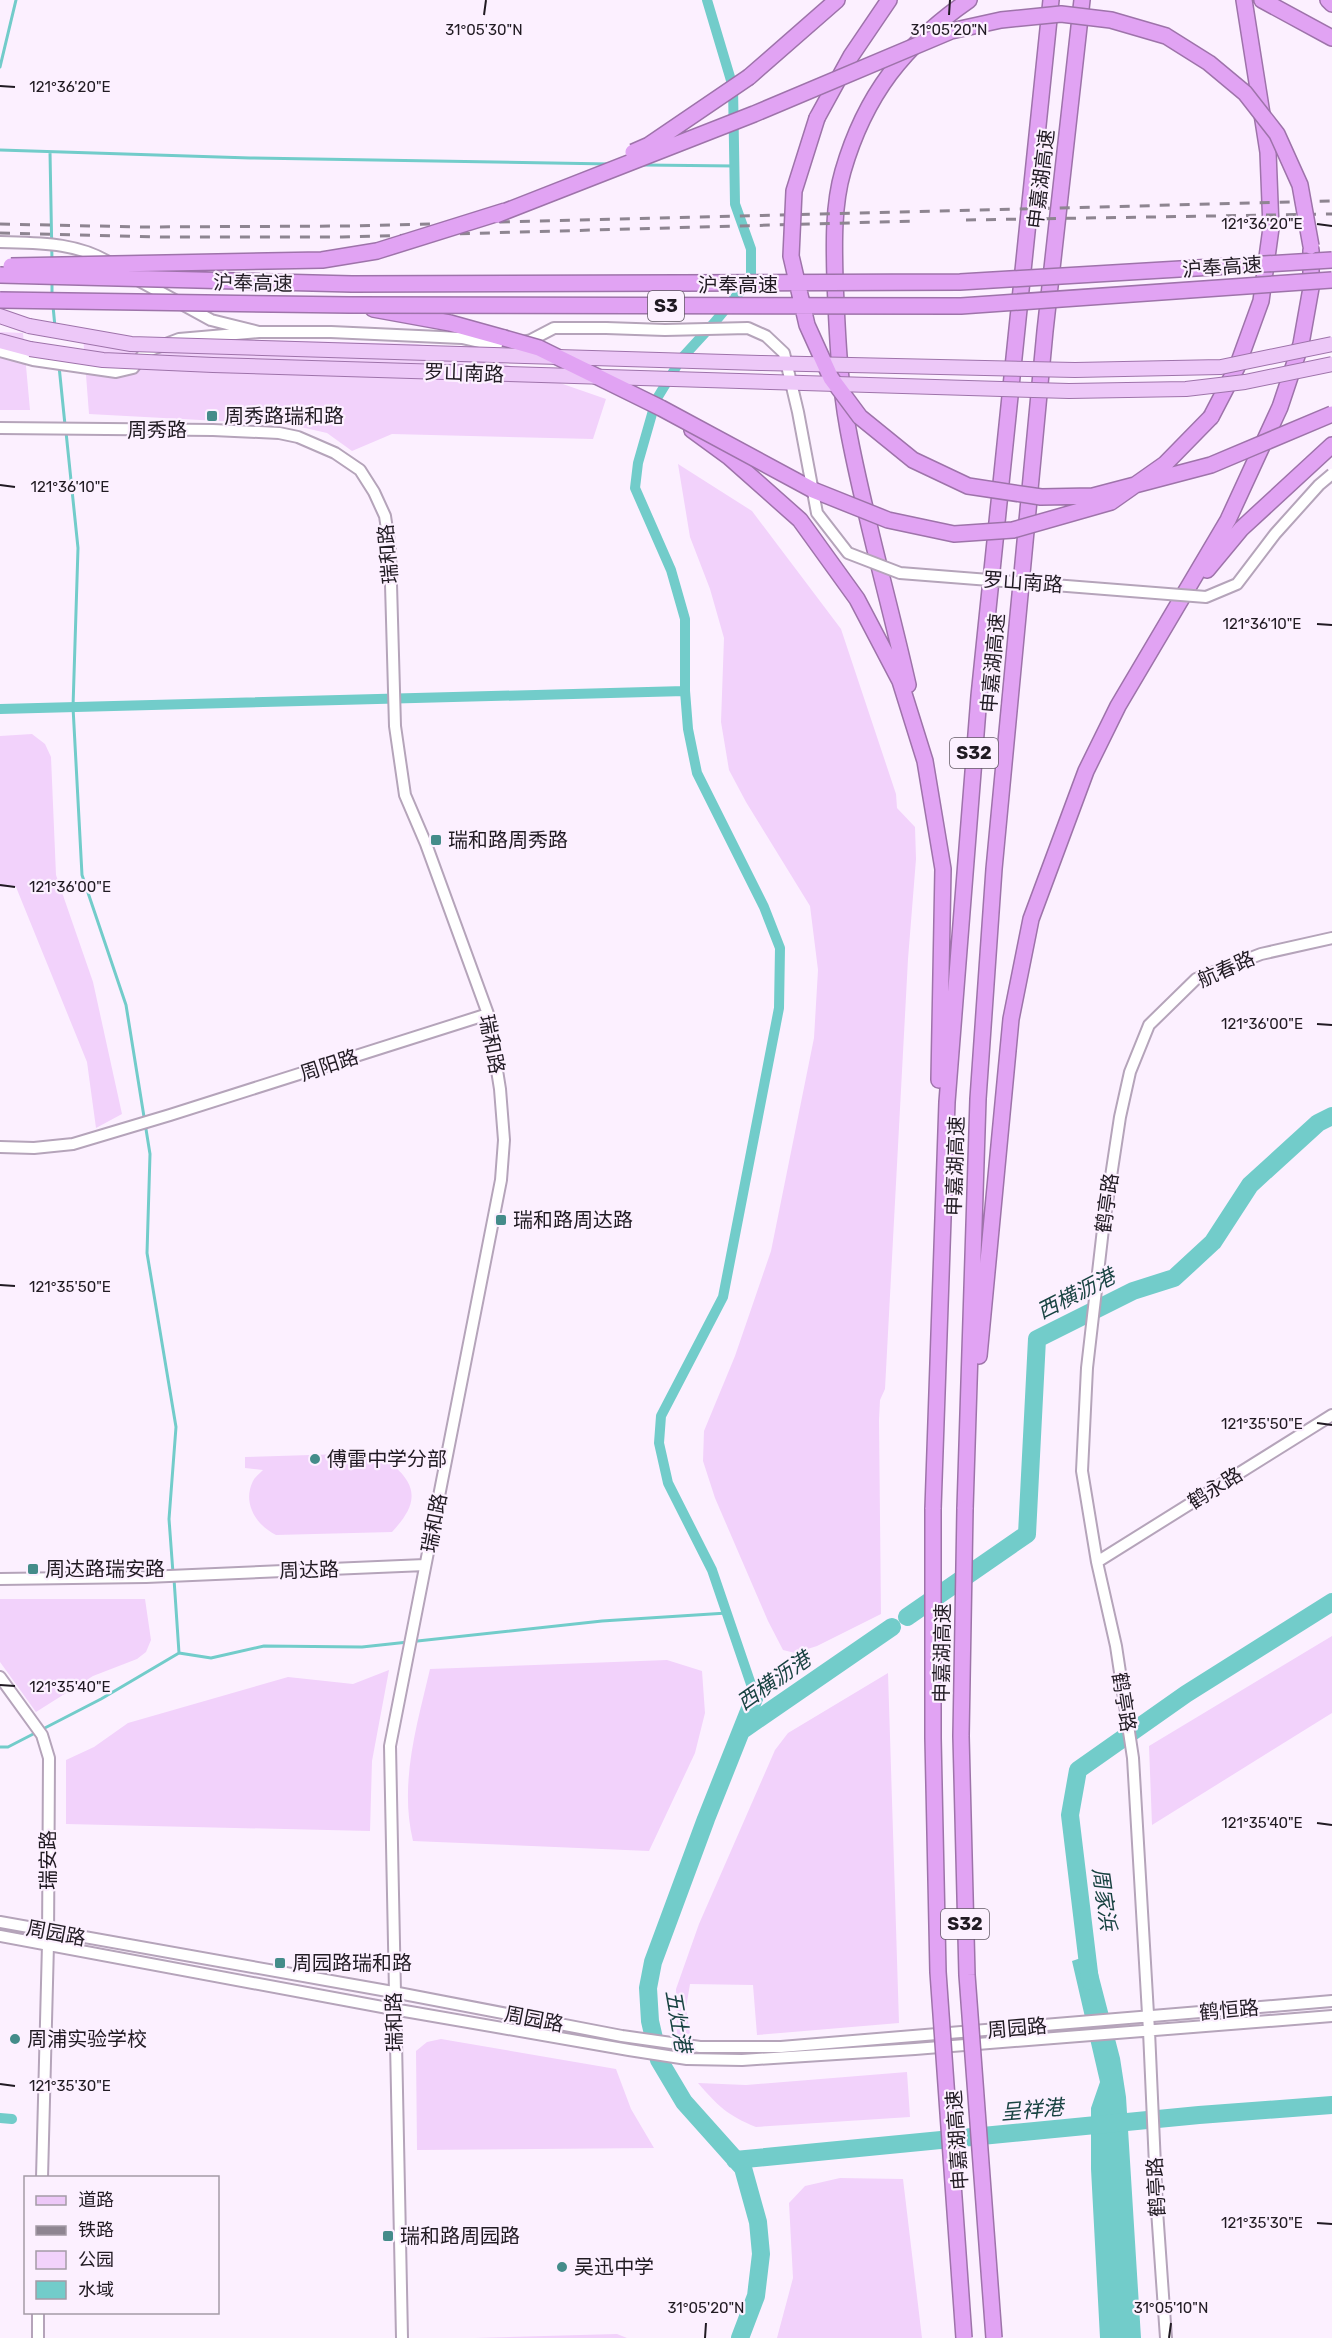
<svg xmlns="http://www.w3.org/2000/svg" width="1332" height="2338" font-family="Rubik,'Noto Sans SC',sans-serif">
	<style>
		.green { fill: #f2d2fb }
		.water { fill: #72ccca }
		.lines { fill: none; stroke-linecap: round; stroke-linejoin: round }
		.stream { stroke: #72ccca; stroke-width: 3 }
		.canal { stroke: #72ccca; stroke-width: 10 }
		.river { stroke: #72ccca; stroke-width: 18 }
		.minor-casing { stroke: #b5a4ba; stroke-width: 14 }
		.major-casing { stroke: #9e73aa; stroke-width: 16 }
		.highway-casing { stroke: #9e73aa; stroke-width: 18 }
		.minor { stroke: #fff; stroke-width: 10 }
		.major { stroke: #edc8f8; stroke-width: 14 }
		.highway { stroke: #e1a3f3; stroke-width: 15 }
		.rail { stroke: #8e8591; stroke-width: 3; stroke-dasharray: 10 10; stroke-linecap: butt }
		.minor-bridge-casing { stroke: #b5a4ba; stroke-width: 14; stroke-linecap: butt }
		.major-bridge-casing { stroke: #9e73aa; stroke-width: 16; stroke-linecap: butt }
		.highway-bridge-casing { stroke: #9e73aa; stroke-width: 18; stroke-linecap: butt }
		.minor-bridge { stroke: #fff; stroke-width: 10 }
		.major-bridge { stroke: #edc8f8; stroke-width: 14 }
		.highway-bridge { stroke: #e1a3f3; stroke-width: 15 }
		.ticks { fill: none; stroke: #211b23; stroke-width: 2 }
		.poi-dot { fill: #448c8a; stroke: #fcf0ff; stroke-width: 2 }
		.labels { text-anchor: middle; stroke-width: 4.5; stroke-linejoin: round; paint-order: stroke }
		.shield { fill: #fcf0ff; stroke: #635b65; stroke-width: 1.5 }
		.shield-label { font-size: 18px; font-weight: bold; fill: #211b23 }
		.street-label { font-size: 20px; fill: #211b23; stroke: #fcf0ff }
		.poi-label { font-size: 20px; fill: #211b23; stroke: #fcf0ff; text-anchor: start }
		.water-label { font-size: 21px; font-style: italic; fill: #194342; stroke: #fcf0ff }
		.ticks-label { font-size: 15px; text-anchor: middle; fill: #211b23; stroke: #fcf0ff; stroke-width: 4.5; stroke-linejoin: round; paint-order: stroke }
	</style>
	<rect width="100%" height="100%" fill="#fcf0ff"/>
	<path class="green" d="M0 332 23 333 30 410H0Z
		M83 336 417 344 476 354 606 399 593 439 392 434 352 451 327 433 292 425 89 414Z
		M678 464 752 511 841 629 896 794 897 808 915 827 916 859 908 959 885 1389 880 1400 879 1420 881 1614 817 1646 795 1653 783 1650 768 1621 715 1498 703 1461 704 1431 735 1356 771 1251 814 1038 818 970 810 906 746 802 729 770 721 722 724 638 710 589 690 537Z
		M32 734 45 744 51 757 56 875 93 982 122 1114 96 1128 87 1062 16 887H0V736Z
		M408 1452 407 1462 394 1466C422 1490 413 1509 392 1532L276 1535C256 1525 242 1503 253 1481 255 1477 259 1474 263 1470L245 1468V1457Z
		M0 1599H145L151 1640 146 1652 137 1659 93 1676 36 1712 0 1662Z
		M1332 1636V1713L1152 1825 1149 1746Z
		M667 1660 702 1671 705 1713 695 1753 649 1851 413 1841C399 1783 417 1725 430 1669Z
		M389 1670 372 1761 370 1831 66 1824V1760L94 1747 128 1723 288 1677 353 1684Z
		M888 1673 899 2023 757 2035 753 1985 690 1984 686 2008 690 2034 677 2035 676 1989 699 1924 775 1750 788 1733Z
		M441 2039 616 2069 631 2109 654 2148 417 2150 416 2051 427 2042Z
		M907 2072 910 2117 756 2127C728 2116 717 2105 698 2083L746 2085Z
		M840 2178 903 2179 922 2338H777L793 2278 789 2203 805 2186Z
		M617 2334 627 2338H474Z"/>
	<path class="water" d="M1093 1954 1120 2058 1126 2097 1141 2338H1100L1091 2169V2108L1100 2082 1072 1961Z"/>
	<g class="lines">
		<path class="stream" d="M0 67 16 0
			M0 150 250 158 610 164
			M50 152 52 261
			M644 165 735 166
			M52 282V297
			M53 306 55 327
			M59 366 65 425
			M66 432 78 548 73 707 82 875 126 1005 150 1154 147 1253 176 1427 169 1519 173 1573
			M174 1579 179 1653
			M0 1747H8L101 1699 179 1653 211 1658 264 1646 362 1647 602 1621 727 1613"/>
		<path class="canal" d="M707 0 733 87 735 204 751 249V278L714 323 681 359 656 400 638 463 635 488 671 570 685 619V691L688 729 697 773 764 907 780 948 779 1008 723 1297 661 1416 659 1443 668 1483 712 1570 755 1696
			M0 709 685 691
			M0 2118 12 2119"/>
		<path class="river" d="M907 1617 1027 1534 1037 1339 1133 1291 1174 1278 1213 1242 1250 1185 1318 1123 1332 1116
			M741 1731 892 1627
			M1090 1981 1070 1815 1078 1770 1186 1694 1332 1602
			M735 2160 1199 2115 1332 2105
			M740 2338 756 2296 761 2254 758 2222 743 2168 684 2102 659 2060 650 2021 648 1988 653 1962 706 1819 755 1696"/>
		<defs>
			<path id="minor" d="M0 242C39 243 77 242 112 264
				M259 332H331L462 338 501 347 531 340 554 328H606
				M0 351 33 360 116 372 133 368 145 352 179 339 259 332 211 320 138 280
				M0 428 213 430 279 433 298 437 335 453 360 470 374 492 385 516 390 549 395 726 405 795 426 844 488 1014 500 1089 504 1140 501 1180 390 1746 402 2338
				M0 1147 34 1148 73 1144 170 1115 488 1014
				M1097 1562 1332 1415
				M0 1579 146 1577 425 1565
				M0 1677 42 1735 49 1758 48 1944 42 2178
				M0 1922 393 1992 622 2036 700 2047H781L1332 2001
				M0 1936 393 2009 629 2050 687 2059 742 2060 915 2049 1332 2016
				M38 2338V2312
				M1166 2338 1157 2210 1149 2031 1133 1758 1116 1646 1097 1562 1082 1471 1087 1368 1103 1229 1120 1117 1130 1072 1149 1025 1196 979 1261 954 1332 938"/>
			<path id="major" d="M0 316 29 326
				M0 341 30 349"/>
			<path id="highway" d="M1262 0 1332 38
				M1328 0 1332 4
				M749 77 837 0
				M817 118 851 56 889 0
				M373 309 450 323 504 338
				M1211 417 1237 367 1261 301 1271 228 1268 152 1244 0
				M692 430 729 457 800 520 857 599 900 681 925 761 943 869 939 1080
				M1207 570 1241 529 1332 445
				M908 685C889 600 864 515 848 429 839 380 837 329 835 280 834 245 833 205 843 171 865 95 904 45 969 0
				M979 1356 1011 1019 1031 919 1086 771 1118 706 1228 520 1280 407 1301 344 1311 288V250
				M933 1509 947 1102 979 696 1051 0
				M965 1509 978 1099 994 869 1045 331 1082 0"/>
		</defs>
		<use href="#minor" class="minor-casing"/>
		<use href="#major" class="major-casing"/>
		<use href="#highway" class="highway-casing"/>
		<use href="#minor" class="minor"/>
		<use href="#major" class="major"/>
		<use href="#highway" class="highway"/>
		<path class="rail" d="M966 220 1332 214
			M0 224 143 227 347 226 1332 201
			M0 233 160 237H342L918 221"/>
		<defs>
			<path id="minor-bridge" d="M606 328 665 330 748 328 766 336 784 353 798 412 817 513 848 553 900 573 1206 597 1237 584 1275 534 1319 485 1332 474"/>
			<path id="major-bridge" d="M29 326 131 344 760 363 1075 370 1221 367 1332 344
				M30 349 103 360 213 365 1069 391 1186 389 1245 382 1332 364"/>
			<path id="highway-bridge" d="M817 118 794 191 791 256 807 325 831 378 860 417 913 460 968 486 1041 497 1093 496 1211 465 1332 414
				M633 152 649 145 749 77
				M496 215 754 114 951 31 1001 20 1061 14 1111 20 1166 36 1209 63 1245 93 1277 134 1300 185 1311 246
				M11 266 322 260 377 251 505 211
				M0 275 352 284 960 282 1332 260
				M0 300 349 305 961 306 1332 280
				M504 338 539 348 661 408 813 490 888 520 954 534 1013 530 1111 502 1165 464 1211 417
				M933 1509V1738L938 1972 964 2338
				M965 1509 961 1736 967 1975 994 2338"/>
		</defs>
		<use href="#minor-bridge" class="minor-bridge-casing"/>
		<use href="#major-bridge" class="major-bridge-casing"/>
		<use href="#highway-bridge" class="highway-bridge-casing"/>
		<use href="#minor-bridge" class="minor-bridge"/>
		<use href="#major-bridge" class="major-bridge"/>
		<use href="#highway-bridge" class="highway-bridge"/>
	</g>
	<path class="ticks" d="M484 15 486 0M949 15 950 0M0 86 15 87M1317 224 1332 226M0 485 15 487M1317 624 1332 625M0 885 15 887M1317 1024 1332 1025M0 1285 15 1286M1317 1423 1332 1425M0 1685 15 1686M1317 1823 1332 1825M0 2084 15 2086M1317 2223 1332 2224M705 2338 706 2323M1169 2338 1171 2323"/>
	<g class="poi-dot">
		<rect x="206" y="410" width="12" height="12" rx="3"/>
		<rect x="430" y="834" width="12" height="12" rx="3"/>
		<rect x="495" y="1214" width="12" height="12" rx="3"/>
		<circle cx="315" cy="1459" r="6"/>
		<rect x="27" y="1563" width="12" height="12" rx="3"/>
		<rect x="274" y="1957" width="12" height="12" rx="3"/>
		<circle cx="15" cy="2039" r="6"/>
		<rect x="382" y="2230" width="12" height="12" rx="3"/>
		<circle cx="562" cy="2267" r="6"/>
	</g>
	<g class="labels">
		<g class="shield">
			<rect x="648" y="291" width="36" height="30" rx="4.5"/>
			<rect x="950" y="738" width="48" height="30" rx="4.5"/>
			<rect x="941" y="1909" width="48" height="30" rx="4.5"/>
		</g>
		<g class="shield-label">
			<text x="666" y="312">S3</text>
			<text x="974" y="759">S32</text>
			<text x="965" y="1930">S32</text>
		</g>
		<g class="street-label">
			<text transform="translate(1041 179) rotate(-83)" y="7">申嘉湖高速</text>
			<text transform="translate(1222 267) rotate(-4)" y="7">沪奉高速</text>
			<text transform="translate(253 283) rotate(1)" y="7">沪奉高速</text>
			<text x="738" y="292">沪奉高速</text>
			<text transform="translate(464 373) rotate(2)" y="7">罗山南路</text>
			<text x="157" y="437">周秀路</text>
			<text transform="translate(388 554) rotate(-95)" y="7">瑞和路</text>
			<text transform="translate(1023 582) rotate(4)" y="7">罗山南路</text>
			<text transform="translate(993 663) rotate(-85)" y="7">申嘉湖高速</text>
			<text transform="translate(1226 969) rotate(-24)" y="7">航春路</text>
			<text transform="translate(492 1044) rotate(79)" y="7">瑞和路</text>
			<text transform="translate(329 1065) rotate(-18)" y="7">周阳路</text>
			<text transform="translate(955 1166) rotate(-88)" y="7">申嘉湖高速</text>
			<text transform="translate(1107 1203) rotate(-82)" y="7">鹤亭路</text>
			<text transform="translate(1215 1488) rotate(-32)" y="7">鹤永路</text>
			<text transform="translate(434 1523) rotate(-79)" y="7">瑞和路</text>
			<text transform="translate(309 1570) rotate(-2)" y="7">周达路</text>
			<text transform="translate(942 1653) rotate(-89)" y="7">申嘉湖高速</text>
			<text transform="translate(1124 1702) rotate(81)" y="7">鹤亭路</text>
			<text transform="translate(48 1860) rotate(-90)" y="7">瑞安路</text>
			<text transform="translate(56 1933) rotate(11)" y="7">周园路</text>
			<text transform="translate(1229 2010) rotate(-5)" y="7">鹤恒路</text>
			<text transform="translate(534 2019) rotate(11)" y="7">周园路</text>
			<text transform="translate(394 2022) rotate(-91)" y="7">瑞和路</text>
			<text transform="translate(1017 2028) rotate(-5)" y="7">周园路</text>
			<text transform="translate(957 2140) rotate(-94)" y="7">申嘉湖高速</text>
			<text transform="translate(1156 2187) rotate(-93)" y="7">鹤亭路</text>
		</g>
		<g class="poi-label">
			<text x="224" y="423">周秀路瑞和路</text>
			<text x="448" y="847">瑞和路周秀路</text>
			<text x="513" y="1227">瑞和路周达路</text>
			<text x="327" y="1466">傅雷中学分部</text>
			<text x="45" y="1576">周达路瑞安路</text>
			<text x="292" y="1970">周园路瑞和路</text>
			<text x="27" y="2046">周浦实验学校</text>
			<text x="400" y="2243">瑞和路周园路</text>
			<text x="574" y="2274">吴迅中学</text>
		</g>
		<g class="water-label">
			<text transform="translate(1076 1294) rotate(-27)" y="7">西横沥港</text>
			<text transform="translate(774 1681) rotate(-35)" y="7">西横沥港</text>
			<text transform="translate(1104 1899) rotate(82)" y="7">周家浜</text>
			<text transform="translate(678 2021) rotate(80)" y="7">五灶港</text>
			<text transform="translate(1032 2110) rotate(-5)" y="7">呈祥港</text>
		</g>
	</g>
	<g class="ticks-label">
		<text x="484" y="35">31°05'30"N</text>
		<text x="949" y="35">31°05'20"N</text>
		<text x="70" y="92">121°36'20"E</text>
		<text x="1262" y="229">121°36'20"E</text>
		<text x="70" y="492">121°36'10"E</text>
		<text x="1262" y="629">121°36'10"E</text>
		<text x="70" y="892">121°36'00"E</text>
		<text x="1262" y="1029">121°36'00"E</text>
		<text x="70" y="1292">121°35'50"E</text>
		<text x="1262" y="1429">121°35'50"E</text>
		<text x="70" y="1692">121°35'40"E</text>
		<text x="1262" y="1828">121°35'40"E</text>
		<text x="70" y="2091">121°35'30"E</text>
		<text x="1262" y="2228">121°35'30"E</text>
		<text x="706" y="2313">31°05'20"N</text>
		<text x="1171" y="2313">31°05'10"N</text>
	</g>
	<rect x="24" y="2176" width="195" height="138" fill="#fcf0ff" stroke="#a49ba7" stroke-width="1.5"/>
	<rect x="36" y="2196" width="30" height="9" fill="#edc8f8" stroke="#a49ba7" stroke-width="1.5"/>
	<text x="78" y="2206" font-size="18" fill="#211b23">道路</text>
	<rect x="36" y="2226" width="30" height="9" fill="#8e8591" stroke="#a49ba7" stroke-width="1.5"/>
	<text x="78" y="2236" font-size="18" fill="#211b23">铁路</text>
	<rect x="36" y="2251" width="30" height="18" fill="#f2d2fb" stroke="#a49ba7" stroke-width="1.5"/>
	<text x="78" y="2266" font-size="18" fill="#211b23">公园</text>
	<rect x="36" y="2281" width="30" height="18" fill="#72ccca" stroke="#a49ba7" stroke-width="1.5"/>
	<text x="78" y="2296" font-size="18" fill="#211b23">水域</text>
</svg>
